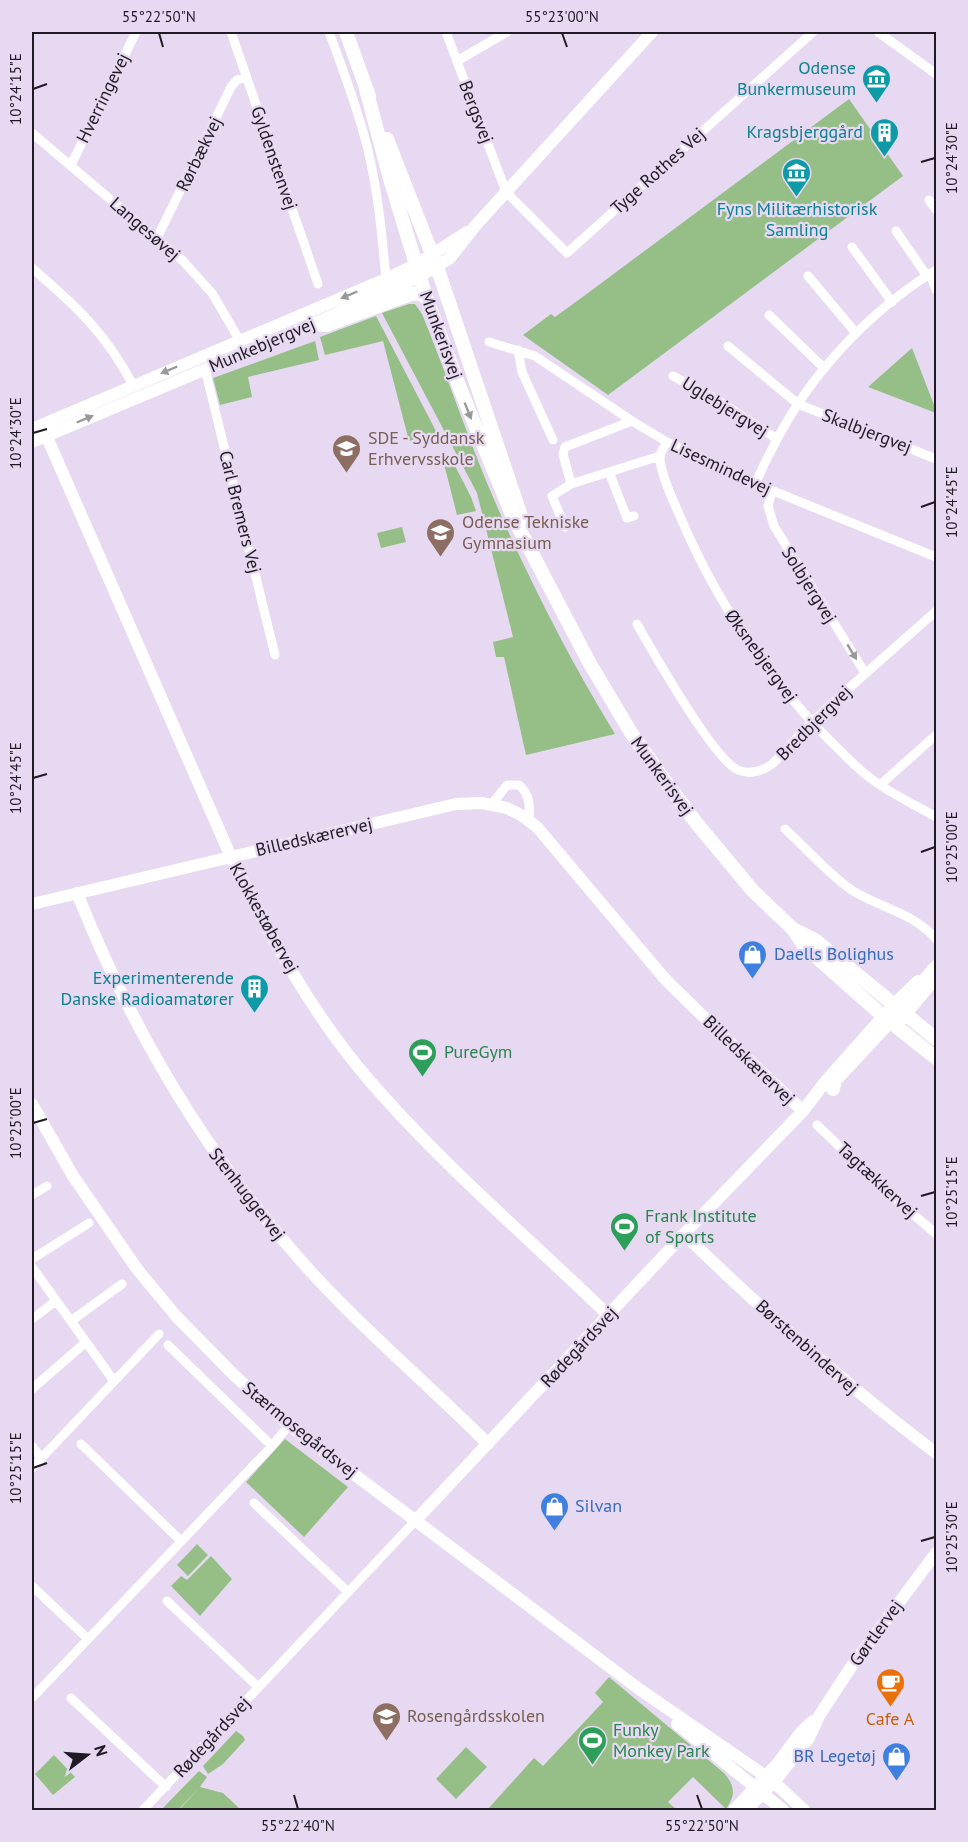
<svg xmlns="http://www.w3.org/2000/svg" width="968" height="1842" font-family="'PT Sans',sans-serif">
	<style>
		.green { fill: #96bf87 }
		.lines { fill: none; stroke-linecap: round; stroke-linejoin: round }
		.minor { stroke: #fff; stroke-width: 9 }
		.tertiary { stroke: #fff; stroke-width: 12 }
		.secondary { stroke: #fff; stroke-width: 14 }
		.oneway { fill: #9a989c }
		.ticks { fill: none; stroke: #1f1a23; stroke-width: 2 }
		.labels { text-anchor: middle; stroke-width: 4.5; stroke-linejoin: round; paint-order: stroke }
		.culture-label { font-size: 18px; fill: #0d838f; stroke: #e7d9f1; text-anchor: end }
		.street-label { font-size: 18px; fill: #1f1a23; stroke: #e7d9f1 }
		.education-label { font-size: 18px; fill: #785e54; stroke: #e7d9f1; text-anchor: start }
		.shop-label { font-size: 18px; fill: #366cbe; stroke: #e7d9f1; text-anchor: start }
		.leisure-label { font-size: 18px; fill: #27864d; stroke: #e7d9f1; text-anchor: start }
		.food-label { font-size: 18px; fill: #c56008; stroke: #e7d9f1 }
		.neatline { fill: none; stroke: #1f1a23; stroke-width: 2 }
		.ticks-label { font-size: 15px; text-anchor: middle; fill: #1f1a23 }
	</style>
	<rect width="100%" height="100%" fill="#e7d9f1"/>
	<path class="green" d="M849 99 903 176 608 395 523 335 551 314 555 317 588 293Z
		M409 304H415L422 314C445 370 464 427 487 483 524 570 566 654 615 734L526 755 504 657H496L493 642 513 637 477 493 382 313Z
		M376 316 437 433 409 441 383 341 325 355 320 337Z
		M315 341 319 360 248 377 252 397 220 405 213 378Z
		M912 348 936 410V413L868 387Z
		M451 458 471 497 476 511 457 515 443 460Z
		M402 527 406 542 381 548 377 533Z
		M285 1439 348 1487 304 1537 246 1482Z
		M197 1544 208 1555 188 1576 177 1565Z
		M211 1556 232 1579 200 1616 171 1586 181 1576 187 1580Z
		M609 1677 724 1773C735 1786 736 1795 726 1809L693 1777 668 1802 677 1810H487L534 1758 543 1766 603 1702 595 1693Z
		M236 1731 243 1736 245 1740 223 1764 208 1774 203 1766Z
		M466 1747 487 1767 456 1799 436 1779Z
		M54 1755 75 1777 53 1795 35 1774Z
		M199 1771 207 1777 200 1787 223 1793 241 1810H179L200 1787 178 1810H161Z"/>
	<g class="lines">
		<path class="minor" d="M231 32 318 284
			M329 32C343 69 357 107 367 146 378 190 382 235 386 279
			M446 32 506 192 567 253 813 32
			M878 32 936 74
			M457 61 507 32
			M32 133 183 261 212 293 240 341
			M71 165 136 32
			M929 200 936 210
			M896 231 927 276
			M157 238 231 87 237 80 246 77
			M852 247 892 302
			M32 268C76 306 105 332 133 385
			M930 274 936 290
			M808 276 856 333
			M769 315 824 368
			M489 342 535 356 632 421 667 442 756 484 936 557
			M728 346 798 404 936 459
			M518 350 522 372 553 440
			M205 369 275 655
			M673 376 719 401 777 439
			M667 442C664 447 660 452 660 458 660 473 673 500 679 514 720 611 779 695 856 766 879 788 908 801 936 817
			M609 472 627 518 634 516
			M571 484 563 454 565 447 632 421
			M756 484C760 471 767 459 773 447 809 375 868 312 936 270
			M772 491 768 506 774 526 865 673
			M565 527 552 496 571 484 660 456
			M637 624C653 652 713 759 738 770 749 775 763 771 772 764 786 752 797 736 810 724 851 685 894 649 936 611
			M880 785 936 735
			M492 804 507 785H519C530 794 530 807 529 820
			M785 829C807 849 828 874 853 891 881 908 914 913 936 939
			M817 1125 883 1188 936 1234
			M32 1195 47 1186
			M32 1259 89 1223
			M32 1267 114 1381
			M32 1319 56 1301
			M71 1321 122 1284
			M168 1345 272 1446
			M32 1389 86 1342
			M81 1444 181 1541
			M32 1446 41 1458
			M32 1468 159 1334
			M254 1503 348 1592
			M32 1586 88 1639
			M167 1601 258 1687
			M32 1698 272 1446 289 1425
			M71 1698 166 1787
			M143 1810 416 1520"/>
		<path class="tertiary" d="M32 429 386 279 417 264 467 232
			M46 435 231 857C269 935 312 1014 369 1080 442 1165 528 1237 608 1315
			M32 442 313 324 420 276 450 258 476 225 652 32
			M77 893C132 1030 204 1153 303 1263 360 1327 427 1383 488 1444
			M32 904 456 804 482 803 507 808 521 815 537 827 665 979 723 1036 803 1111
			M901 1020 936 978
			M32 1104 73 1176 137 1269 176 1316 234 1375 289 1425 359 1478 639 1689 774 1782 804 1810
			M684 1234C764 1312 847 1386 936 1453
			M416 1520 684 1234 803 1111 825 1082 894 1004 918 981
			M677 1724 783 1810
			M734 1810 777 1764 801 1732 813 1721
			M746 1810 774 1782 809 1738 819 1716 851 1667 936 1553"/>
		<path class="secondary" d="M346 32 369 96
			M366 89 390 179 426 297 461 391 513 517 589 662 630 731 665 781 698 825 753 891 793 929 804 946 883 1016 936 1058
			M387 139 437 267 522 519
			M313 324 327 325 411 294 418 293 426 297
			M793 929 815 940 936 1039
			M895 1016 936 967
			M833 1089 835 1080 890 1021 893 1015"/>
	</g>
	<defs><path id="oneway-solid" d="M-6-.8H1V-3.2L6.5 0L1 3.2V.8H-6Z" transform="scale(1.5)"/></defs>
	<g class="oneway">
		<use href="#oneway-solid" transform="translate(349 295) rotate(157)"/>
		<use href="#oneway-solid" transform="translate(169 370) rotate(157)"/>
		<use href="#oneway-solid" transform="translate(468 411) rotate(68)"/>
		<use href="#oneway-solid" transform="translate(85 419) rotate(-23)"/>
		<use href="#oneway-solid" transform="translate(852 652) rotate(59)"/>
	</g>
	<path class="ticks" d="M159 33 163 47M562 33 567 47M33 89 47 84M921 162 935 158M33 433 47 429M921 507 935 502M33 778 47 774M921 852 935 847M33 1123 47 1119M921 1196 935 1192M33 1468 47 1463M921 1541 935 1537M294 1795 298 1809M697 1795 702 1809"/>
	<defs>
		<symbol id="museum-pin" viewBox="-11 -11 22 30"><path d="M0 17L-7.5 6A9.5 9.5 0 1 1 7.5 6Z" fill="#0f9aa8" stroke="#e7d9f1"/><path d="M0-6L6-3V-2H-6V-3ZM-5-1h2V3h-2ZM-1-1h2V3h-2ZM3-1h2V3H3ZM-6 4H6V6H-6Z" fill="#fff"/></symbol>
		<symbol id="building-pin" viewBox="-11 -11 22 30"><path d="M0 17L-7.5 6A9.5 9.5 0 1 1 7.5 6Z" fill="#0f9aa8" stroke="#e7d9f1"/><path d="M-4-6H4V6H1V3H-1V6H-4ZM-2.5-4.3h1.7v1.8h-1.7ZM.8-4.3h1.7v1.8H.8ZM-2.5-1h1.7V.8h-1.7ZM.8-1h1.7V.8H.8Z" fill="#fff"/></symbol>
		<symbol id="university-pin" viewBox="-11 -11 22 30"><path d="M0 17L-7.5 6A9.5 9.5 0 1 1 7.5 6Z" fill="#8d6e63" stroke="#e7d9f1"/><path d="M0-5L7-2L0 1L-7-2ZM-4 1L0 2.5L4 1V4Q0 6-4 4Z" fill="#fff"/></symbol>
		<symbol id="school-pin" viewBox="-11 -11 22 30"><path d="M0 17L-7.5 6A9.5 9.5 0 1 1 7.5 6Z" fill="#8d6e63" stroke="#e7d9f1"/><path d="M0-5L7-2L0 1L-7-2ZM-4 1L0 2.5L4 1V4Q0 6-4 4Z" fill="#fff"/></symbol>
		<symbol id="shop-pin" viewBox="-11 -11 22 30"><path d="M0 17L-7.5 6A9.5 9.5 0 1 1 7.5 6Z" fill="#3f7fe0" stroke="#e7d9f1"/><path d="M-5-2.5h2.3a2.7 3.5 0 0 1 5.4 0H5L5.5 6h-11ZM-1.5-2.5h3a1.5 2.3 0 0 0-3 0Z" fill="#fff"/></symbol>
		<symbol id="stadium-pin" viewBox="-11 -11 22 30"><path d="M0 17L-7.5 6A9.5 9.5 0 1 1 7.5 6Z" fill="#2e9e5b" stroke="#e7d9f1"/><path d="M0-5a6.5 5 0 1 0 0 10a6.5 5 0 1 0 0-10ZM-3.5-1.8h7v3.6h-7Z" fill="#fff"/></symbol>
		<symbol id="cafe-pin" viewBox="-11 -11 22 30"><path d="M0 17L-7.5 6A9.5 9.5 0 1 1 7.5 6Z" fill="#e8710a" stroke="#e7d9f1"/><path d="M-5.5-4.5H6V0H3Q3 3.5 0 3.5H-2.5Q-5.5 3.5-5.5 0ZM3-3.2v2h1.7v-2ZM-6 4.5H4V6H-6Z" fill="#fff"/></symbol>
	</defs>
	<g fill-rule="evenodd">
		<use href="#museum-pin" x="860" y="62" width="33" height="45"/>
		<use href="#building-pin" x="868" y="116" width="33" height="45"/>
		<use href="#museum-pin" x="780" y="156" width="33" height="45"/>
		<use href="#university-pin" x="330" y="432" width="33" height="45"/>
		<use href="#school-pin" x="424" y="516" width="33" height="45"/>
		<use href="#shop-pin" x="736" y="938" width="33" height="45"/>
		<use href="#building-pin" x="238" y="972" width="33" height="45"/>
		<use href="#stadium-pin" x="406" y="1036" width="33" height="45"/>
		<use href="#stadium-pin" x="608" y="1210" width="33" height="45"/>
		<use href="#shop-pin" x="538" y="1490" width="33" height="45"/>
		<use href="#cafe-pin" x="874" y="1666" width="33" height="45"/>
		<use href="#school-pin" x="370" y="1700" width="33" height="45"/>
		<use href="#stadium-pin" x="576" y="1724" width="33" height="45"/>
		<use href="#shop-pin" x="880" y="1740" width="33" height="45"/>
	</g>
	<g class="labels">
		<g class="culture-label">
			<text x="856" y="74">Odense<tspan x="856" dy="21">Bunkermuseum</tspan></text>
			<text x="863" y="138">Kragsbjerggård</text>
			<text x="797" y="215" text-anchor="middle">Fyns Militærhistorisk<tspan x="797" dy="21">Samling</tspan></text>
			<text x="234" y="984">Experimenterende<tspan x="234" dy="21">Danske Radioamatører</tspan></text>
		</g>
		<g class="street-label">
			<text transform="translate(103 98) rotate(-64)" y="6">Hverringevej</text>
			<text transform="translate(476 112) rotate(69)" y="6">Bergsvej</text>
			<text transform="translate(199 154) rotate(-64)" y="6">Rørbækvej</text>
			<text transform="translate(274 158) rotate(71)" y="6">Gyldenstenvej</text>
			<text transform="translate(658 171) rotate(-42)" y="6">Tyge Rothes Vej</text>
			<text transform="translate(145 229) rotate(41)" y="6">Langesøvej</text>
			<text transform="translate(441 335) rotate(70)" y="6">Munkerisvej</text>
			<text transform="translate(262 345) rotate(-23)" y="6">Munkebjergvej</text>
			<text transform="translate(725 407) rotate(32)" y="6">Uglebjergvej</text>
			<text transform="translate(867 431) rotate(21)" y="6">Skalbjergvej</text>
			<text transform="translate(721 467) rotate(25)" y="6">Lisesmindevej</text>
			<text transform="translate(240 512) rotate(76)" y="6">Carl Bremers Vej</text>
			<text transform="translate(809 585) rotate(58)" y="6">Solbjergvej</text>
			<text transform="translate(761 656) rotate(54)" y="6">Øksnebjergvej</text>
			<text transform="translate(814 723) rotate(-45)" y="6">Bredbjergvej</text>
			<text transform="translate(662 776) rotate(54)" y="6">Munkerisvej</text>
			<text transform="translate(314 837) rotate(-13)" y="6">Billedskærervej</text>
			<text transform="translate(264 918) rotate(61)" y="6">Klokkestøbervej</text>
			<text transform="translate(749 1060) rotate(44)" y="6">Billedskærervej</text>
			<text transform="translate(877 1180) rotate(43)" y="6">Tagtækkervej</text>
			<text transform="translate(247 1194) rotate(52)" y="6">Stenhuggervej</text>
			<text transform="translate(579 1347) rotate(-47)" y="6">Rødegårdsvej</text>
			<text transform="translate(807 1347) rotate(42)" y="6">Børstenbindervej</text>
			<text transform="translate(300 1430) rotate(39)" y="6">Stærmosegårdsvej</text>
			<text transform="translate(876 1633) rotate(-54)" y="6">Gørtlervej</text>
			<text transform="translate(212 1737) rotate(-47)" y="6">Rødegårdsvej</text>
		</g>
		<g class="education-label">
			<text x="368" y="444">SDE - Syddansk<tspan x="368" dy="21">Erhvervsskole</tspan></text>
			<text x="462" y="528">Odense Tekniske<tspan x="462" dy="21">Gymnasium</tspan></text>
			<text x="407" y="1722">Rosengårdsskolen</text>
		</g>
		<g class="shop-label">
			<text x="774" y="960">Daells Bolighus</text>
			<text x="575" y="1512">Silvan</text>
			<text x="876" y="1762" text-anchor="end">BR Legetøj</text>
		</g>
		<g class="leisure-label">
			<text x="444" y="1058">PureGym</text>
			<text x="645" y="1222">Frank Institute<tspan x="645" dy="21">of Sports</tspan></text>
			<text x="613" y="1736">Funky<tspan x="613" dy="21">Monkey Park</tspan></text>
		</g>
		<g class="food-label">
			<text x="890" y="1725">Cafe A</text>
		</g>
	</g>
	<rect width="968" height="1842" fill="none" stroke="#e7d9f1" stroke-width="66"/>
	<g transform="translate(87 1755) rotate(73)" stroke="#e7d9f1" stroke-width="4.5" paint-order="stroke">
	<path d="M0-4.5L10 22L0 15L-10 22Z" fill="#1f1a23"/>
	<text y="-9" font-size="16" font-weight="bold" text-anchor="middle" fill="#1f1a23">N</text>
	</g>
	<rect x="33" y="33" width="902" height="1776" class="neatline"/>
	<g class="ticks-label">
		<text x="159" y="22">55°22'50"N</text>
		<text x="562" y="22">55°23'00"N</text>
		<text transform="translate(16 89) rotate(-90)" y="5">10°24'15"E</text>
		<text transform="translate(952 158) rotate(-90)" y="5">10°24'30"E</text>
		<text transform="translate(16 433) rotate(-90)" y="5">10°24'30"E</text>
		<text transform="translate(952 502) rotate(-90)" y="5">10°24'45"E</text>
		<text transform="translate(16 778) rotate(-90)" y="5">10°24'45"E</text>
		<text transform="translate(952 847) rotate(-90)" y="5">10°25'00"E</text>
		<text transform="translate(16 1123) rotate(-90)" y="5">10°25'00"E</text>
		<text transform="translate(952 1192) rotate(-90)" y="5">10°25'15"E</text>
		<text transform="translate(16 1468) rotate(-90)" y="5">10°25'15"E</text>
		<text transform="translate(952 1537) rotate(-90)" y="5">10°25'30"E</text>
		<text x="298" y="1831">55°22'40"N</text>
		<text x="702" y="1831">55°22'50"N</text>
	</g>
</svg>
